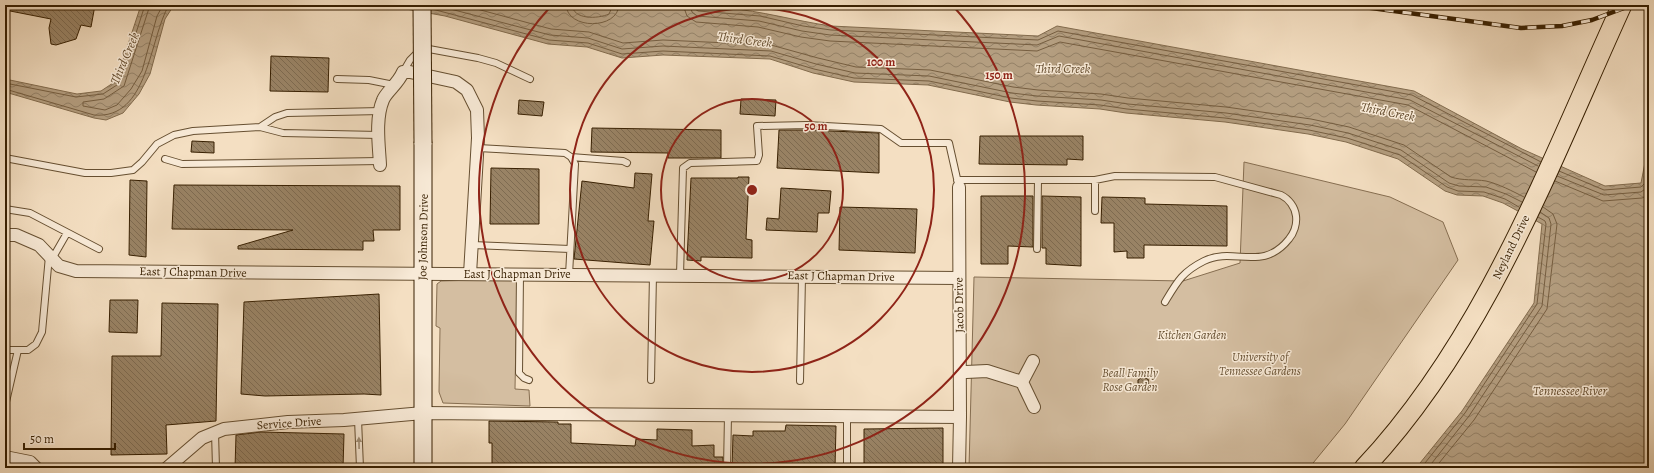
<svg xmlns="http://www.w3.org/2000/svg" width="1654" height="473" font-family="Alegreya,serif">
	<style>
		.green { fill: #d4bea1; stroke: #866e51 }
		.water { fill: url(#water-waves); stroke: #826b4d }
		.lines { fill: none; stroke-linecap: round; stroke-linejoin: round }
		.shore { stroke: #765e40; stroke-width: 1 }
		.building { fill: url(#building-back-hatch); stroke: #371f01 }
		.lane-casing { stroke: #664f31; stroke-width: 8 }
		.street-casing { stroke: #664f31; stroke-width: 14 }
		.secondary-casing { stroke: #371f01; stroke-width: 19 }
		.primary-casing { stroke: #371f01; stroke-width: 21 }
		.lane { stroke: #f8ead7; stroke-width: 6 }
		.street { stroke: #f8ead7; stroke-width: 12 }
		.secondary { stroke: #f8ead7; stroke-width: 17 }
		.primary { stroke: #f4dfc2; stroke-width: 19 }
		.rail-casing { stroke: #371f01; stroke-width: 4.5 }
		.rail { stroke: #f8ead7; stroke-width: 3; stroke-dasharray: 9; stroke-linecap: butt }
		.secondary-bridge-casing { stroke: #371f01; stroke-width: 19; stroke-linecap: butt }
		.secondary-bridge { stroke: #f8ead7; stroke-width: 17 }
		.oneway { fill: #a18f77 }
		.ring { fill: none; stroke: #8f2418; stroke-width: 2 }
		.labels { text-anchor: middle; stroke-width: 3; stroke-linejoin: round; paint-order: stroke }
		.street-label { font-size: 12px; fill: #371f01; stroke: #f8ead7 }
		.park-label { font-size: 12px; font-style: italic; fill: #664f31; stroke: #f8ead7 }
		.water-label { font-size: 13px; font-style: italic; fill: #634b2d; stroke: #f8ead7 }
		.centre { fill: #8f2418; stroke: #f8ead7; stroke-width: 2 }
		.ring-label { font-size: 12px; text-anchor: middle; font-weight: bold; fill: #8f2418; stroke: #f8ead7; stroke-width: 3; stroke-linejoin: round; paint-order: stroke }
	</style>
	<defs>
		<pattern id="water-waves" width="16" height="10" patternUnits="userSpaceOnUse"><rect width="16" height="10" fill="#b49e80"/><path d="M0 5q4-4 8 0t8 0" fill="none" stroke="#938066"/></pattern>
		<pattern id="building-back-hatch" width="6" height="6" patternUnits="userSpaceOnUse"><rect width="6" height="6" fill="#998365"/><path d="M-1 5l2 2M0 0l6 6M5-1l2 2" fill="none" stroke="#7e6b51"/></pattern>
	</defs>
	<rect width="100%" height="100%" fill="#f4dfc2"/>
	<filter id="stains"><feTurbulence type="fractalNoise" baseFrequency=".005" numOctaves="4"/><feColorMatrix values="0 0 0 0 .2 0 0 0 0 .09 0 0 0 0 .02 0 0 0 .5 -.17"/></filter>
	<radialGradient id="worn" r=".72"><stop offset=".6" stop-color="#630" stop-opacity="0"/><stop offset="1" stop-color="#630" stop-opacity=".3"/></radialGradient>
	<path class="green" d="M1244 162 1390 197 1443 222 1458 260 1345 424 1309 468H969L974 277 1183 281 1240 263Z
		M511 279 517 283 515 389 529 390 530 406 443 403 439 392 440 328 436 326 437 284 441 281Z"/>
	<path class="water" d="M141 5H174L165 19 150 74 139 94 123 113 106 120 94 118 5 92V79L77 94 101 91 116 81Z
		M384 5H569C584 11 601 6 617 5 653 3 690 6 726 8 762 11 796 21 831 26L1038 36 1057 26 1414 91 1522 149 1605 186 1641 183 1649 142V468H1416L1462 411 1534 303 1542 224 1503 203 1483 196 1457 195 1445 191 1398 159 1346 142 1308 134 1225 122 1126 113 1100 109 1036 105 1010 102 928 85 854 82 813 73 770 59 663 55 622 58 587 47 548 44 445 16Z"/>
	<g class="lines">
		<path class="shore" d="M150 5 124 86 104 99 83 102V106L105 110 117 105 131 89 142 71 157 16 163 5
			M435 5 550 35 588 38 622 49 663 46 771 51 816 64 855 73 929 76 1012 93 1037 96 1101 100 1128 104 1226 113 1310 125 1348 133 1401 150 1449 183 1459 186 1486 187 1506 194 1522 202
			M462 5 551 29 589 32 623 43 663 40 771 45 818 58 856 67 930 70 1013 87 1038 90 1101 94 1128 98 1226 107 1311 119 1349 127 1404 145 1451 177C1463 181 1474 179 1486 181 1499 184 1512 191 1524 197
			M566 5C567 30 618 30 619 5
			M572 5C573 20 598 19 609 14L613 5
			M683 5 687 16 696 22 758 27 801 37 830 41 1037 51 1060 42 1408 105 1536 172
			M690 5 692 12 697 16 759 21 802 31 830 35 1037 45 1059 36 1410 100 1538 166
			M695 5V9L698 11 760 16 803 26 831 30 1038 40 1058 31 1412 95 1541 162
			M432 9 549 40 588 43 622 54 663 51 770 56 814 69 854 78 929 81 1011 98 1037 101 1100 105 1127 109 1225 118 1309 130 1347 138 1400 155 1447 187 1458 191 1484 192 1505 199 1519 207
			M5 83 76 97 103 94 120 83 145 5
			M5 89 94 115C149 120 149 38 169 5
			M1559 171 1604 190 1641 187 1645 183 1649 159
			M1557 176 1604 195 1641 192 1649 186
			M1555 181 1603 201 1642 198 1649 195
			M1421 468 1465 413 1537 304 1546 224 1545 221 1538 217
			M1428 468 1469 416 1542 306 1551 224 1549 218 1540 212
			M1435 468 1474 420 1547 309 1557 224 1553 214 1543 207"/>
	</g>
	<path class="building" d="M5 5H95L91 27 81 25 76 39 56 45 51 44 49 28 51 19 5 10Z
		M271 56 329 58 328 92 270 91Z
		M741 99 776 100 775 116 740 114Z
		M519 100 544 102 542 116 518 114Z
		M592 128 721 130V158H668V153L591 152Z
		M779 130H807L879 133V173L777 168Z
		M980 136H1083V160L1067 159V165L979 164Z
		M192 141 214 142V153L191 152Z
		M491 168 539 169V224H490Z
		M635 173 652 174 648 221H654L650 265 574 259 582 181 634 188Z
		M738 177H749L746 239 752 240V258L701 257V261L687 260 691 178H738Z
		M130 180 147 181 146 257 129 255Z
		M174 185 400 186V230H373L374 241H363V250L238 249V246L293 230 172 229Z
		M781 188 831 191 829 213H818L817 232 766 230 767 218 779 219Z
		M981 196H1033V247L1008 246V264H981Z
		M1042 196 1081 197V266L1046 264V248H1042Z
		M1102 197 1145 198V204L1227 206V246L1144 245V258H1127V251L1114 252V223H1101Z
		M840 207 917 209 915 253 839 250Z
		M379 294 381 395 364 394 265 396 241 394 244 302Z
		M110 300H138L137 333 109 332Z
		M162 303 218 304 216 421 166 425 167 454 111 455 112 356H161Z
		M1143 377 1148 379 1149 385 1144 389 1138 386V380Z
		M489 421 558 422V424H571V443L635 446 636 439 657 440V429L692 430V446L714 445V457H723V468H492V443H489Z
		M786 425 836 426 835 468H732L733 435 753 436V431H785Z
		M943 428V468H864V429Z
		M261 432 344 434 343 468H235L236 435Z"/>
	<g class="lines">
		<defs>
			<path id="lane" d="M403 72 410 60 416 54 429 49 478 58 496 63 530 79
				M337 79 369 80 394 85
				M260 127 283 133 379 135
				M478 148 565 153 571 157 575 164 569 275
				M571 157 623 161 627 163
				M5 158 85 173H111L133 170 142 162 157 144 174 135 193 131 260 127 275 117 287 113 381 111
				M165 159 182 164 380 161
				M957 180H1095L1115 176 1215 177 1281 195C1289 199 1295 207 1296 216 1297 224 1294 233 1289 239 1262 273 1234 246 1204 261 1182 272 1177 282 1165 302
				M1095 180V211
				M5 209 30 213 99 249
				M472 245 570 249
				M1037 249 1038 180
				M52 259 67 233
				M520 274 519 373 524 378 529 380
				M680 275 683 168 690 163 757 161 759 155 757 126 807 125 881 129 901 143H949L958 183
				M5 350H28L36 344 42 332 49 256
				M651 380 653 274
				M800 381 802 276
				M5 406 18 350
				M358 419 360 468
				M215 432 216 468
				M727 468 728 415
				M847 468V416"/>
			<path id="street" d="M380 165C379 145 375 119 383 100 386 92 398 84 403 72H410L456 82 467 90 477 110 478 138 470 274
				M5 235H16L39 245 59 266 76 271 959 278
				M966 372 987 371 1022 382 1034 407
				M1022 382 1033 361
				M5 457 30 462 36 468
				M167 468 202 438 224 429 288 422 344 420 423 413 960 417
				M959 468 960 417 959 187"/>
			<path id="secondary" d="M423 468V143"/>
			<path id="primary" d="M1364 468C1486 338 1549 165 1622 5"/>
		</defs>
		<use href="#lane" class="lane-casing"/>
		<use href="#street" class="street-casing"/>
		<use href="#secondary" class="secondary-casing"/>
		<use href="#primary" class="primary-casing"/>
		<use href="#lane" class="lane"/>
		<use href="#street" class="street"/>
		<use href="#secondary" class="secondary"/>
		<use href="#primary" class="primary"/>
		<defs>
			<path id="rail" d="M1349 5 1521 28 1562 26 1592 20 1632 5"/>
		</defs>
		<use href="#rail" class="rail-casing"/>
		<use href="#rail" class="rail"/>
		<defs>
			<path id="secondary-bridge" d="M422 5 423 143"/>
		</defs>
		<use href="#secondary-bridge" class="secondary-bridge-casing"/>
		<use href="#secondary-bridge" class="secondary-bridge"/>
	</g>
	<defs><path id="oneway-solid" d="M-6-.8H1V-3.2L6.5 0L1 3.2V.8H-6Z"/></defs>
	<use class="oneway" href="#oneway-solid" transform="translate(359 443) rotate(-91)"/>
	<g class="ring">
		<circle cx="752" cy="190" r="91"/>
		<circle cx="752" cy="190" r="182"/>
		<path d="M953 6A273 273 0 1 1 551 6"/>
	</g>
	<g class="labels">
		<g class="street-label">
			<text transform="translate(423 237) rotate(-89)" y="4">Joe Johnson Drive</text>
			<text transform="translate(1511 247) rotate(-64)" y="4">Neyland Drive</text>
			<text transform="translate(193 272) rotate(1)" y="4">East J Chapman Drive</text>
			<text x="517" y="278">East J Chapman Drive</text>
			<text transform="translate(841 276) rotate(1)" y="4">East J Chapman Drive</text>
			<text transform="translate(959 305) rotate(-91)" y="4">Jacob Drive</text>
			<text transform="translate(289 423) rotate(-4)" y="4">Service Drive</text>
		</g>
		<g class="park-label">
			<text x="1192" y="339">Kitchen Garden</text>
			<text x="1260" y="361">University of<tspan x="1260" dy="14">Tennessee Gardens</tspan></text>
			<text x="1130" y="377">Beall Family<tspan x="1130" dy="14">Rose Garden</tspan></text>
		</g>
		<g class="water-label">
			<text transform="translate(745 39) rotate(7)" y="5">Third Creek</text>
			<text transform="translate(124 58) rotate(-67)" y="5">Third Creek</text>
			<text x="1063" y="73">Third Creek</text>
			<text transform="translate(1388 111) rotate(11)" y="5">Third Creek</text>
			<text x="1570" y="395">Tennessee River</text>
		</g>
	</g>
	<circle cx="752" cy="190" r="6" class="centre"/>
	<g class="ring-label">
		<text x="881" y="66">100 m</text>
		<text x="999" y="79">150 m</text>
		<text x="816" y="130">50 m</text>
	</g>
	<rect width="1654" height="473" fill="none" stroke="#f4dfc2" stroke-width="20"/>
	<rect x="6" y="6" width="1642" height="461" fill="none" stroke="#371f01" stroke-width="2"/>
	<rect x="10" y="10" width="1634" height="453" fill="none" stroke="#371f01"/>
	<path d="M24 443v6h91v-6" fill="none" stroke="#371f01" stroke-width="2"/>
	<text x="30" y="443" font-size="12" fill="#371f01" stroke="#f8ead7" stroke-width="3" paint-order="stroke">50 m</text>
	<rect width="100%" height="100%" filter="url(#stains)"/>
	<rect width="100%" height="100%" fill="url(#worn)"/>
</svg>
